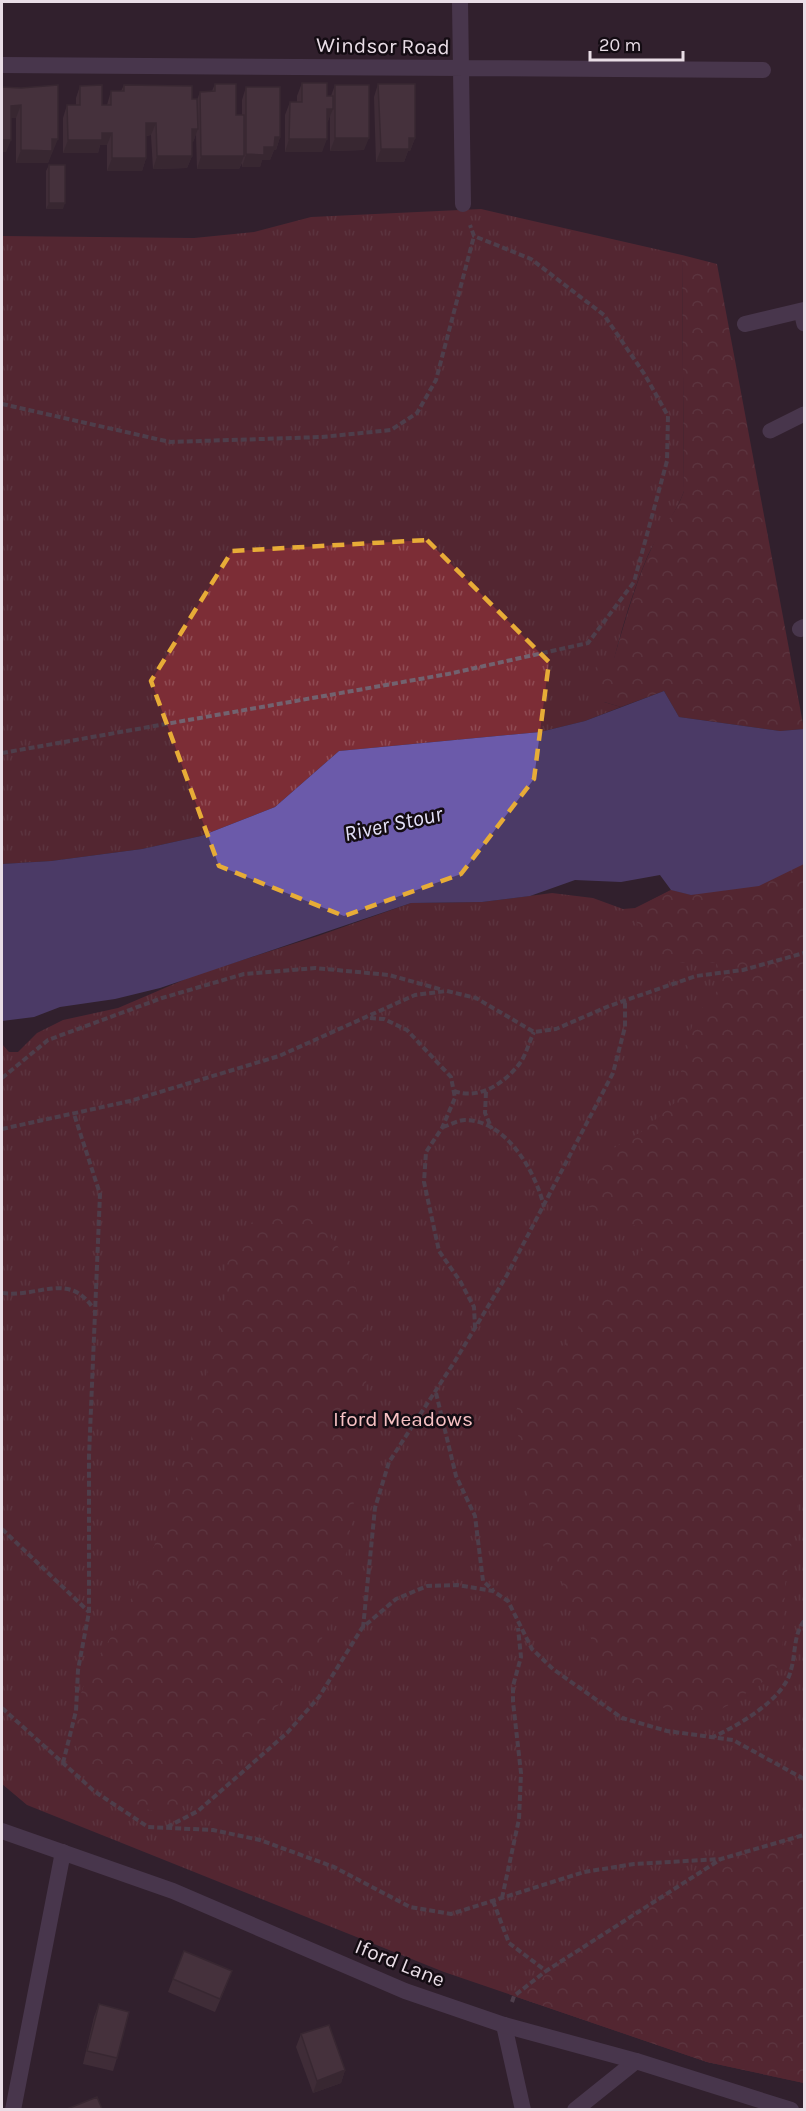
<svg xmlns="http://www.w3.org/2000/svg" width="806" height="2111" font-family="Karla,sans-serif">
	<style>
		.grass { fill: url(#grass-tufts) }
		.forest { fill: url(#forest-crowns) }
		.water { fill: #6b5aaa }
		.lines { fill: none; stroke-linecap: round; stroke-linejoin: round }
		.path { stroke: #72626f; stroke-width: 4; stroke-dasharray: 6 3; stroke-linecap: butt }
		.service { stroke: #655171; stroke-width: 15 }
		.minor { stroke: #655171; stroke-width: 16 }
		.tertiary { stroke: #655171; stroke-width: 16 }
		.wall { fill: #503b43 }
		.shaded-wall { fill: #413037 }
		.building { fill: #5d454e; stroke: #413037; stroke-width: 1.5 }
		.marked { fill: none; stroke: #e7ac37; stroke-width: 4.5; stroke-dasharray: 12 8; stroke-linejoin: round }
		.labels { text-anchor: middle; stroke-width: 5; stroke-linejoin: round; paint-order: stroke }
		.street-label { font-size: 21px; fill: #e9dde6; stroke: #140c13 }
		.park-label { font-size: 21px; fill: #f8c2c4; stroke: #140c13 }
		.water-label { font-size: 22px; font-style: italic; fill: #e4e1f8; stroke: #140c13 }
	</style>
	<defs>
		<pattern id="grass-tufts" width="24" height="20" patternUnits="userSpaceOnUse" patternTransform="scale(1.5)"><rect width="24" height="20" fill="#7c2d36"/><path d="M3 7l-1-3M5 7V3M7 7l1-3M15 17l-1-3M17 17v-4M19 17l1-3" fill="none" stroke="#8f4b53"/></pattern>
		<pattern id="forest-crowns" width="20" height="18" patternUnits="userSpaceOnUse" patternTransform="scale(1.5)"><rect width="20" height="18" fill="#7c2d36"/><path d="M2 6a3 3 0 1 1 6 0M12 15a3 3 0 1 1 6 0" fill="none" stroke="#8f4b53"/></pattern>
	</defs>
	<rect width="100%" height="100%" fill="#31202e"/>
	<path class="grass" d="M481 209 682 255 684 491C676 515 659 532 648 555 628 602 615 652 604 702L621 707 585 721 540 732 339 751 275 807 201 836 142 849 51 861 2 864V236L194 238 254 232 311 217Z
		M804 864V2083L707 2062 444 1972 27 1805 2 1784V1044L9 1052H18L37 1033 63 1020 118 1008 195 975 318 936 411 903 482 902 552 893 593 898 623 909 635 908 671 890 691 895Z"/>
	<path class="forest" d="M682 255 717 264 804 729 780 731 679 717 664 691 621 707 604 702 591 683 597 663 614 658C626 619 636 579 654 543 664 522 676 515 684 491Z
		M804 864V1466L785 1585 784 1635 778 1666 764 1681 727 1706 705 1717 672 1714 605 1666 543 1545 530 1510 515 1415 520 1398 546 1371 593 1308 631 1268 644 1242 637 1226 606 1218 585 1204 588 1174 597 1158 641 1132 677 1101 684 1050 696 1015 718 990 716 963C697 962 660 967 647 950 639 940 638 925 635 913L648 902 671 890 691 895Z
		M293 1202 319 1213 324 1229 350 1262 369 1342 363 1428 351 1525 336 1609 305 1673 238 1752 190 1800 164 1813 136 1807 83 1763 75 1742 76 1708 88 1673 121 1621 145 1568 162 1527 170 1491 190 1447 198 1396 216 1349 225 1304 226 1265 255 1217Z
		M804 1835V2083L707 2062 514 1996 546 1971 721 1859Z"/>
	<path class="water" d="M664 691 679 717 780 731 804 729V864L759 886 691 895 671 890 660 875 621 882 575 880 530 896 482 902 411 903 160 988 115 999 60 1007 34 1017 2 1021V864L51 861 142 849 201 836 275 807 339 751 540 732 585 721Z"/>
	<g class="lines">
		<path class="path" d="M2 404 170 442 322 437 391 430 417 413 436 380 474 236
			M2 753 448 674 588 643 634 582 667 461 668 416 645 375 604 315 531 259 474 236 470 225
			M370 1018 384 1019 407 1030 451 1077 455 1098 442 1128 426 1152 424 1182 439 1251 460 1281 474 1307 475 1327
			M2 1078 48 1040 162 998 244 974 315 968 389 975 443 990
			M454 1091C479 1100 504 1084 520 1063 526 1055 529 1042 534 1032
			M486 1092 485 1113 492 1129
			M443 1127C450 1125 458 1120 465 1120 506 1120 536 1172 544 1207
			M2 1129 130 1101 279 1056 415 995 447 991 476 998 534 1032 556 1029 609 1006 696 976 743 970 804 953
			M2 1293C39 1298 68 1271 93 1308
			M436 1393 456 1476 475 1516 483 1581 493 1590
			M2 1529 89 1612
			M363 1628 375 1508 389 1462 455 1361 507 1275 613 1073 625 1027V1001
			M2 1708 94 1791 148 1827 213 1830 260 1840 334 1867 410 1907 451 1914 584 1872 634 1864 721 1859 804 1835
			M711 1738C737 1726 784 1700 791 1670 796 1653 793 1636 804 1621
			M63 1763 76 1711 78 1670 89 1612V1456L100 1194 74 1114
			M167 1827 198 1811 287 1733 319 1697 362 1628 396 1599 427 1586 457 1585 493 1591 508 1601 532 1649 553 1669 622 1718 667 1731 733 1740 804 1779
			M502 1898 519 1819 521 1773 513 1702V1686L521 1657 518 1628
			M493 1901 509 1943 546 1971 721 1859
			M512 2002 514 1996 546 1971"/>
		<path class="service" d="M801 311 804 324
			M770 431 804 414"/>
		<path class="minor" d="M460 2 463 204
			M2 65 763 70
			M745 324 804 310
			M800 629 804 627
			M504 2025 523 2110
			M13 2110 63 1852
			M575 2110 636 2061"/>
		<path class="tertiary" d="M2 1831 173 1891 405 1991 504 2025 636 2061 791 2110"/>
	</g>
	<path class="wall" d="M302 83 327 96H331L335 85 364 150 330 151V115L328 121 327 122 322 152H285V115L290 102H297V96Z
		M215 84 236 115H242V100L246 87 280 137 276 150H274L270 160H262L260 167H242V163L239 169H197L196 134 193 142H192V156L187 168 153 169 151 135 146 136V158L142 171H107V145H100L98 153H63V118L67 105H76V98L80 86 102 105H107L111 91H121L124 85 197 100 200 92 212 91Z
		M378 84 415 138 410 151H408L404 162H376L374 97Z
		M2 87 21 88 53 151H52L48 163H16V118H11L6 152Z
		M49 165 63 209H46V171Z
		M173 1979 227 1984 215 2012 168 1992Z
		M99 2004 117 2058 113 2071 83 2064 94 2017Z
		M301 2034 345 2070 341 2083 313 2093 296 2047Z"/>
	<path class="shaded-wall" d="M21 105 16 118H6L11 106Z
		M327 109H333L328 121 322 122Z
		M146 123H156L151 135 141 136Z
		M192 129H198L193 142H187Z
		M102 133H112L107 145H100L98 153H63L68 140Z
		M275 137H280L276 150H274L270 160H262L260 167H242L246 154 264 147Z
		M335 138H369L364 150 330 151Z
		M409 138H415L410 151H408L404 162H376L381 149Z
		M52 139H58L48 163H16L21 150Z
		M289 139H327L322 152H285Z
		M2 140H11L6 152H2Z
		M157 156H192L187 168 153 169Z
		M201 156H244L239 169H197Z
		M112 158H146L142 171H107Z
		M49 203H65L63 209H46Z
		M345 2070 341 2083 313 2093 317 2081Z"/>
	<path class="building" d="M302 83H327V96H333V109H327V139H289L290 102H302Z
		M215 84H236V115H244V156H201L200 92 215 91Z
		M378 84H415V138H409V149H381Z
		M58 85V139H52V151L21 150V105L11 106V140H2V87L21 88Z
		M102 85V105H111V91H124V85L192 86V99H197L198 129H192V156H157L156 123H146V158H112V133H102V140H68L67 105H80V86Z
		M335 85H369V138H335Z
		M246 87H280V137H275L274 147H264V155L246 154Z
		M49 165H65V203H49Z
		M184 1951 232 1971 220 1999 173 1979Z
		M99 2004 129 2012 117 2058 87 2051Z
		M329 2025 345 2070 317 2081 301 2034Z
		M97 2097 102 2109H67Z"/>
	<path d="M0 0H806V2111H0ZM427 540 549 662 534 779 461 874 344 916 219 866 151 681 232 551Z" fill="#31202e" fill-opacity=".55" fill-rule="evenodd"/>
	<path class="marked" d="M427 540 549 662 534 779 461 874 344 916 219 866 151 681 232 551Z"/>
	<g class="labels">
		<g class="street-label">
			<text transform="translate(383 46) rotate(1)" y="7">Windsor Road</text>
			<text transform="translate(400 1963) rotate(22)" y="7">Iford Lane</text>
		</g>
		<g class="park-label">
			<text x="403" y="1426">Iford Meadows</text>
		</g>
		<g class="water-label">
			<text transform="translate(393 823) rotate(-12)" y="8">River Stour</text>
		</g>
	</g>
	<rect width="806" height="2111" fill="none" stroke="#e9dde6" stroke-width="6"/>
	<path d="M590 51v9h93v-9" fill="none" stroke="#e9dde6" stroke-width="3"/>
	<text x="599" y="51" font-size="18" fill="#e9dde6" stroke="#140c13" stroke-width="4.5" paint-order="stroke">20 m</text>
</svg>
